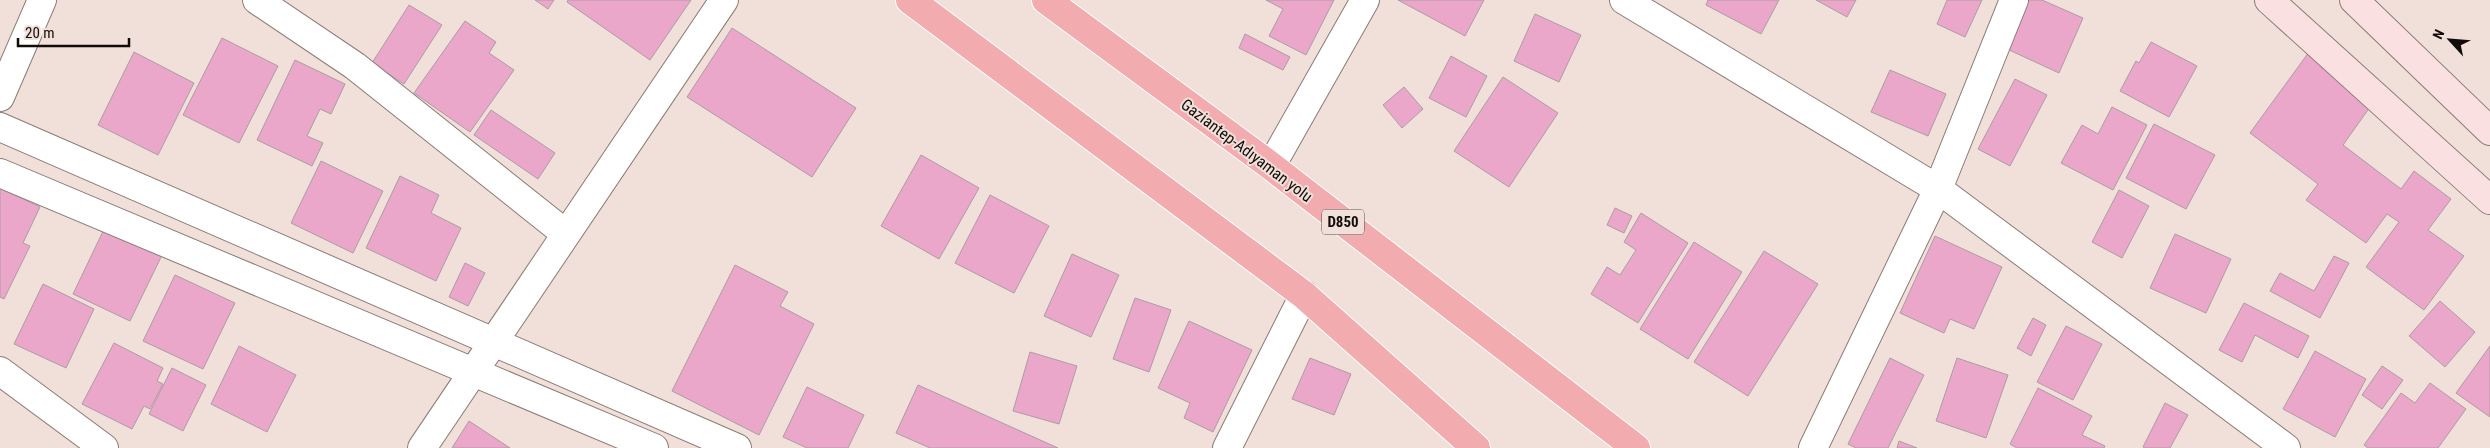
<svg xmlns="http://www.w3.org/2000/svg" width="2490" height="448" font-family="'Roboto Condensed',sans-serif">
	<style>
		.building { fill: #eba7c9; stroke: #ac9ca3 }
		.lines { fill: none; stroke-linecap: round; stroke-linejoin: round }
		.minor-casing { stroke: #8b7b75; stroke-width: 30 }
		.secondary-casing { stroke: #8b7b75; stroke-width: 30 }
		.trunk-casing { stroke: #fff; stroke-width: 30 }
		.minor { stroke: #fff; stroke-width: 28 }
		.secondary { stroke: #fae0e1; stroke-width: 28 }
		.trunk { stroke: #f2abae; stroke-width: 28 }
		.labels { text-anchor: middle; stroke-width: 4; stroke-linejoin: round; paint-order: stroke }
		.shield { fill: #f1dfd9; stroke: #544b48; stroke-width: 1 }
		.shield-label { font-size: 15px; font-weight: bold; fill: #110c0a }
		.street-label { font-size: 16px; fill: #110c0a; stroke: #f1dfd9 }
	</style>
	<rect width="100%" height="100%" fill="#f1dfd9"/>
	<path class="building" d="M535 0H554L548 9Z
		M568 0H691L650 60 567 2Z
		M1266 0H1334L1306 55 1269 36 1283 9Z
		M1398 0H1484L1465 36Z
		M1708 0H1779L1761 34 1706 5Z
		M1816 0H1856L1847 17Z
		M1947 0H1982L1965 37 1937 24Z
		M2029 0H2042L2083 18 2059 73 2007 49Z
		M409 5 442 25 404 84 372 63Z
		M1535 14 1581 35 1559 82 1514 61Z
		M465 21 496 42 489 53 514 70 470 132 414 93Z
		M732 28 856 108 812 177 687 97Z
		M1245 34 1290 57 1283 70 1239 48Z
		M222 38 278 66 239 143 183 115Z
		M2151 42 2197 66 2169 117 2120 91 2136 61 2139 63Z
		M134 52 194 83 158 155 98 125Z
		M2309 52 2375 100 2343 145 2401 189 2414 171 2451 199 2428 230 2464 256 2424 310 2366 267 2399 222 2387 214 2366 243 2306 200 2318 184 2250 133Z
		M1451 56 1487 76 1466 117 1429 98Z
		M295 60 345 84 331 114 320 109 307 136 323 143 312 166 257 140Z
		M1890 70 1946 94 1928 136 1871 112Z
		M1503 77 1558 113 1509 187 1454 151Z
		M2015 79 2047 95 2010 166 1978 149Z
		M1404 87 1423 109 1402 128 1383 105Z
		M2112 107 2147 125 2113 190 2061 163 2082 125 2098 134Z
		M491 110 555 153 538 179 474 135Z
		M2154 124 2215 155 2186 209 2126 178Z
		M921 155 979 188 939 259 881 226Z
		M321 161 383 191 353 253 291 223Z
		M400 176 439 195 431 213 461 228 436 281 366 248Z
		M0 188 40 207 23 243 30 246 4 299 0 297Z
		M2119 190 2149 206 2122 258 2092 242Z
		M990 195 1049 226 1014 293 955 263Z
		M1615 208 1632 216 1624 233 1607 225Z
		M1641 213 1688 243 1638 323 1591 294 1607 267 1620 275 1636 250 1624 242Z
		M106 225 163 253 130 321 73 294Z
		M2175 234 2231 259 2206 313 2150 288Z
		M1935 236 2002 267 1974 329 1950 319 1944 333 1900 313Z
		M1694 242 1742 272 1688 359 1640 329Z
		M1764 251 1818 284 1748 396 1694 362Z
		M1072 254 1119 275 1091 337 1044 316Z
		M2334 256 2349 263 2320 318 2270 291 2280 273 2314 291Z
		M465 263 485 273 468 306 449 297Z
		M735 265 788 292 780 306 814 324 759 435 672 391Z
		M175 275 235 303 203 369 143 341Z
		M43 284 94 309 66 368 14 344Z
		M1135 298 1171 310 1149 372 1113 359Z
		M2440 301 2475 332 2445 367 2409 336Z
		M2244 303 2309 336 2298 358 2255 335 2242 362 2219 350Z
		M2033 318 2046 325 2031 356 2017 348Z
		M1189 321 1252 350 1213 432 1184 418 1190 403 1158 388Z
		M2066 326 2102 344 2073 400 2037 382Z
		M114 343 163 368 157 381 163 384 150 409 144 406 132 429 82 404Z
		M239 346 296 375 267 432 211 404Z
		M2490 346V417L2456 393Z
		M2315 351 2366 379 2335 437 2283 409Z
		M1030 352 1077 366 1059 424 1013 411Z
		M1310 358 1351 374 1334 415 1292 399Z
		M1890 358 1924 375 1888 448H1856L1848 444Z
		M1957 358 2008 375 1986 438 1936 421Z
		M2382 366 2403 380 2382 409 2362 395Z
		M172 368 206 385 183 431 149 414Z
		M2430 383 2466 409 2438 448H2368L2364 445 2401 393 2415 403Z
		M918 385 1058 448H930L896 433Z
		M807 387 864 415 848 448H807L783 437Z
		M2038 388 2092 416 2082 435 2105 446 2104 448H2017L2010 444Z
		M2165 403 2188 415 2170 448H2145L2143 447Z
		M469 421 510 448H452Z
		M1899 441 1917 448H1897Z"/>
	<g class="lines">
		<defs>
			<path id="minor" d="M257 0 355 66 566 234
				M1624 0 1938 189 2286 448
				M0 97 42 0
				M0 127 737 448
				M1271 166 1365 0
				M0 173 654 448
				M0 371 104 448
				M422 448 724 0
				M1227 448 1304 295
				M1813 448 1938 189 2014 0"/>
			<path id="secondary" d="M2269 0 2490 200
				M2354 0 2490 131"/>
			<path id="trunk" d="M910 0 1304 295 1476 448
				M1046 0 1271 166 1636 448"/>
		</defs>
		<use href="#minor" class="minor-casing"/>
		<use href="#secondary" class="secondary-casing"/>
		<use href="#trunk" class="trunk-casing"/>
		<use href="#minor" class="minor"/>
		<use href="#secondary" class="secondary"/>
		<use href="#trunk" class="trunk"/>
	</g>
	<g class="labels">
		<rect class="shield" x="1322" y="209.5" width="42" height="25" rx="4"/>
		<g class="shield-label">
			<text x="1343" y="227">D850</text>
		</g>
		<g class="street-label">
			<text transform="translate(1247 150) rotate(37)" y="6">Gaziantep-Adıyaman yolu</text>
		</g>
	</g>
	<g transform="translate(2450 40) rotate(296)" stroke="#f1dfd9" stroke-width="4" paint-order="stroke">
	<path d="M0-4L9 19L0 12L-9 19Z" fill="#110c0a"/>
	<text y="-8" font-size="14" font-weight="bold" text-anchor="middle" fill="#110c0a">N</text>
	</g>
	<path d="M18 38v8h111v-8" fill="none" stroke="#110c0a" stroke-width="2.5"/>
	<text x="25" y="38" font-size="15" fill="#110c0a" stroke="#f1dfd9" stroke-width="4" paint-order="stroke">20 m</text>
</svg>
